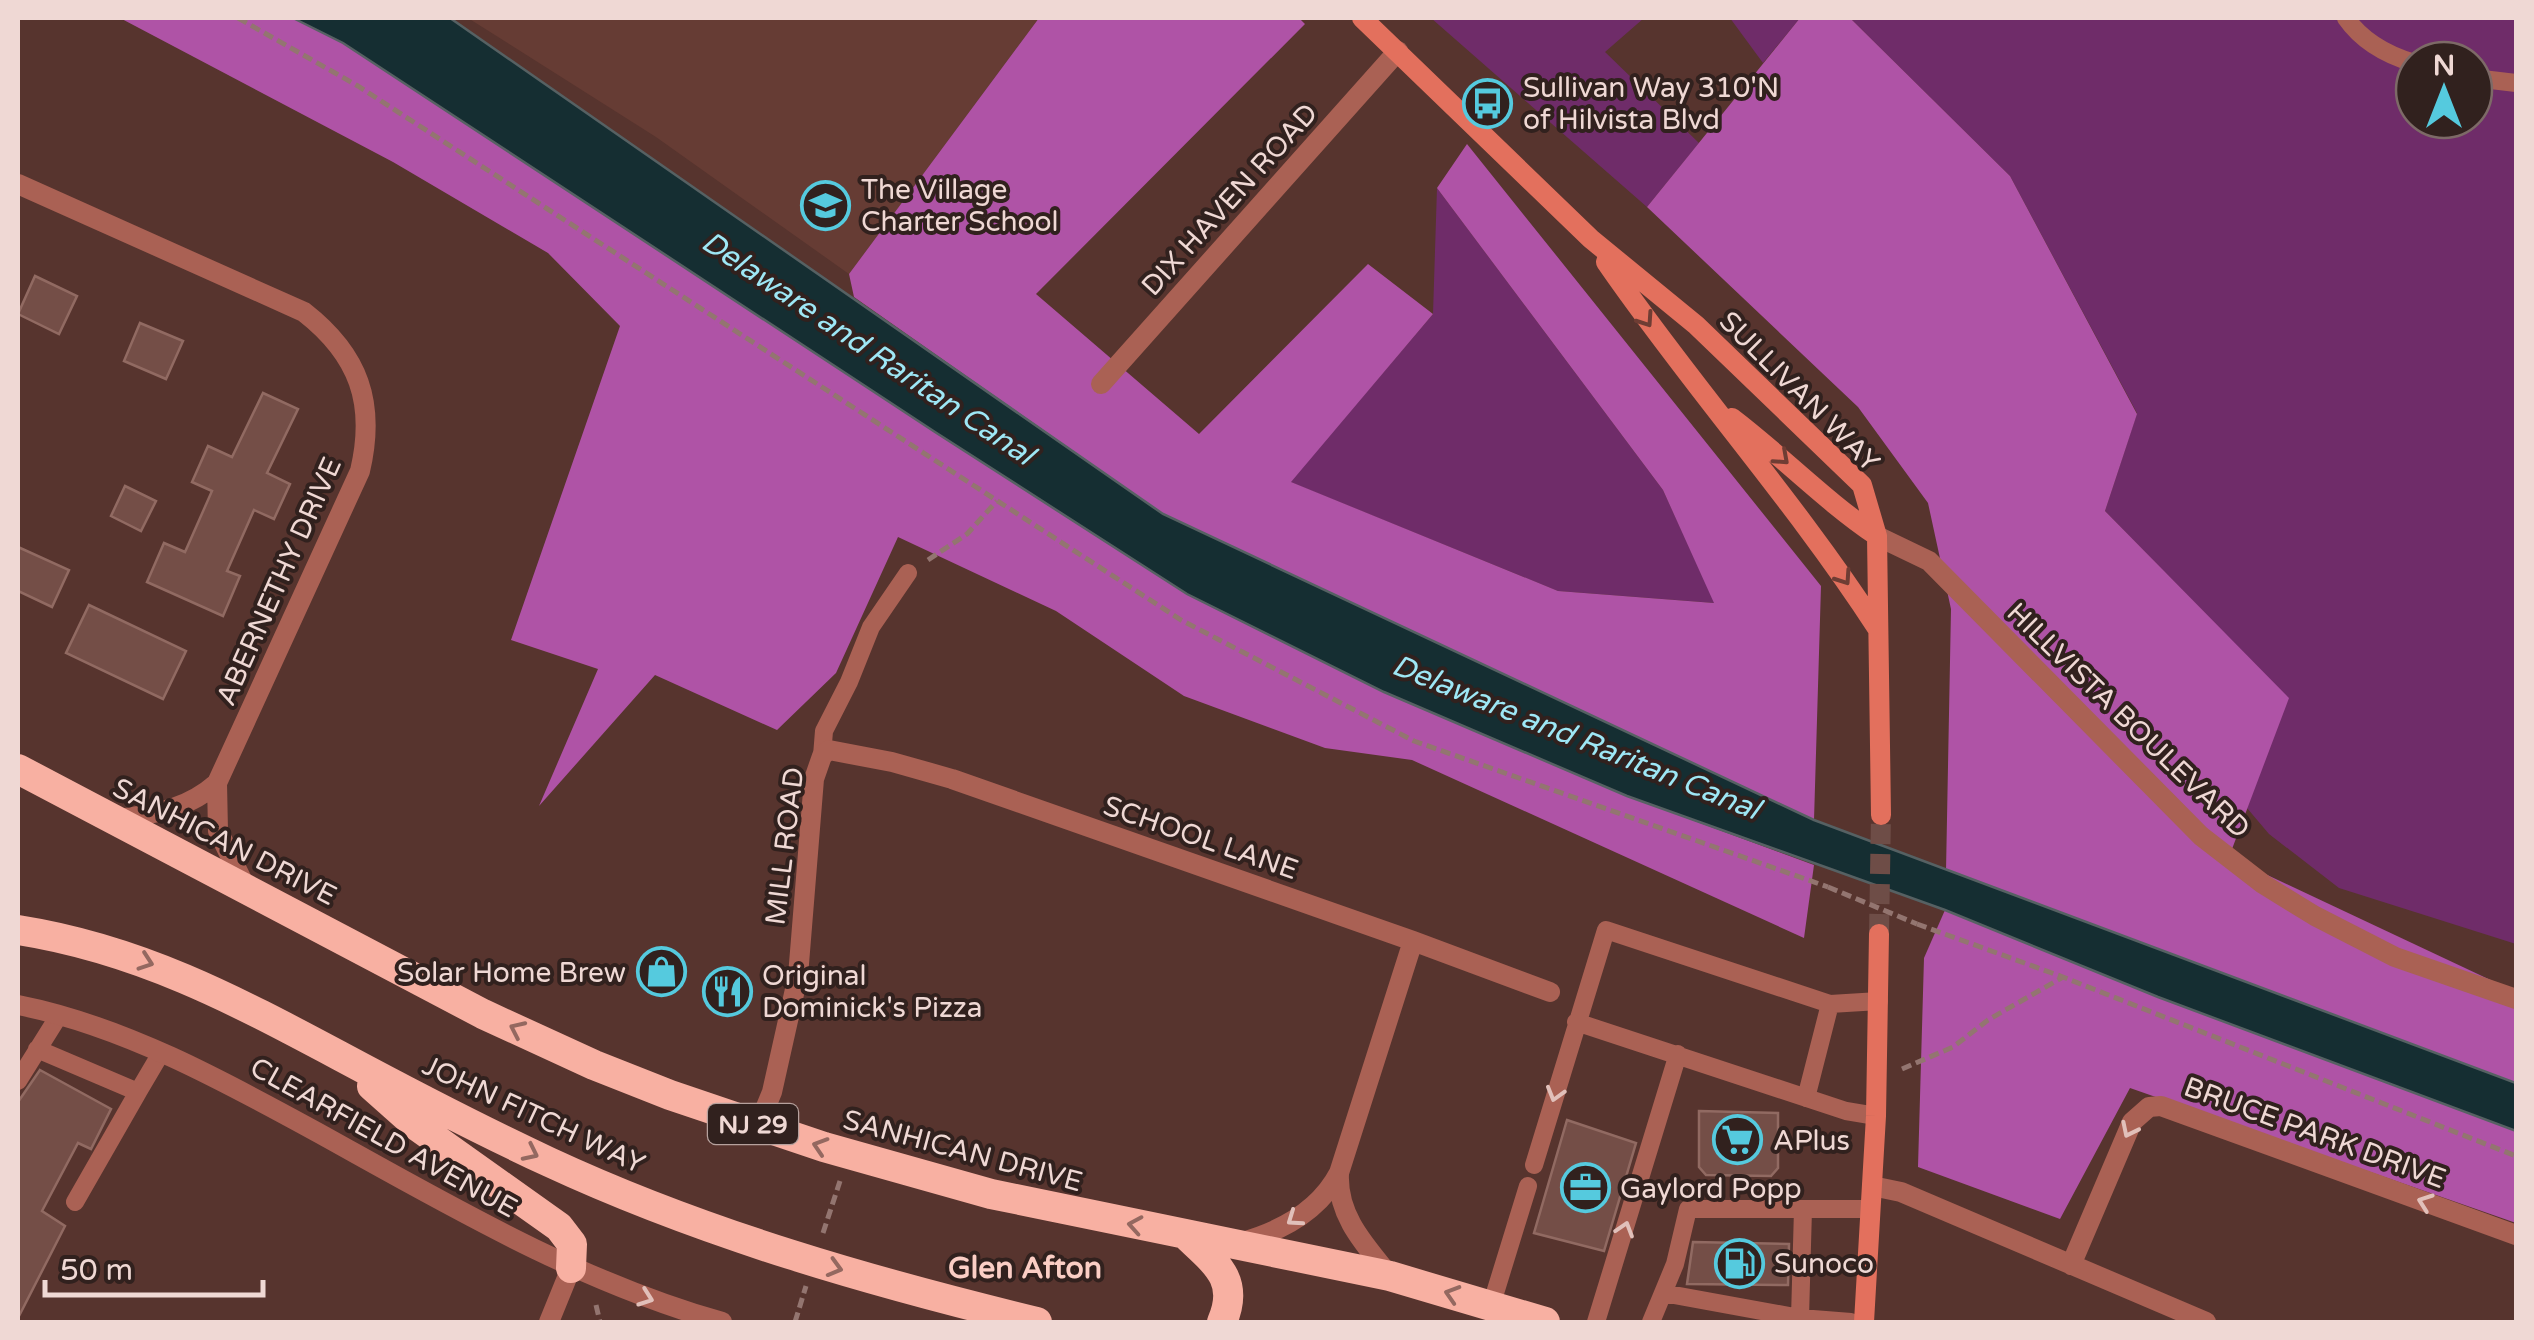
<svg xmlns="http://www.w3.org/2000/svg" width="2534" height="1340" font-family="'Varela Round',sans-serif">
	<style>
		.built { fill: #663c34 }
		.green { fill: #6f2c69; fill-rule: evenodd }
		.forest { fill: #af53a6 }
		.water { fill: #152e32; stroke: #566163; stroke-width: 2.5 }
		.building { fill: #744e47; stroke: #916a62; stroke-width: 2.5 }
		.lines { fill: none; stroke-linecap: round; stroke-linejoin: round }
		.secondary-tunnel { stroke: #6e4d47; stroke-width: 20; stroke-dasharray: 20 10; stroke-linecap: butt }
		.path { stroke: #937570; stroke-width: 5; stroke-dasharray: 10 5; stroke-linecap: butt }
		.lane { stroke: #aa6154; stroke-width: 18 }
		.street { stroke: #aa6154; stroke-width: 20 }
		.secondary { stroke: #e3705d; stroke-width: 20 }
		.highway { stroke: #f8b0a2; stroke-width: 30 }
		.path-bridge { stroke: #937570; stroke-width: 5; stroke-dasharray: 10 5; stroke-linecap: butt }
		.oneway { stroke: #6f3d34 }
		.oneway2 { stroke: #946860 }
		.oneway3 { stroke: #e1c0ba }
		.labels { text-anchor: middle; stroke-width: 8; stroke-linejoin: round; paint-order: stroke }
		.shield { fill: #31211e; stroke: #b6a19d; stroke-width: 2.5 }
		.shield-label { font-size: 25px; font-weight: bold; fill: #efd8d4 }
		.poi-label { font-size: 28px; fill: #efd8d4; stroke: #31211e; text-anchor: start }
		.street-label { font-size: 28px; fill: #efd8d4; stroke: #31211e }
		.water-label { font-size: 30px; font-style: italic; fill: #9ee7f5; stroke: #31211e }
		.neighbourhood-label { font-size: 30px; font-weight: bold; fill: #fbcec5; stroke: #31211e }
	</style>
	<rect width="100%" height="100%" fill="#57342e"/>
	<path class="built" d="M468 18H1039L849 274 656 137Z"/>
	<path class="green" d="M1431 18H1644L1605 52 1699 143 1647 207Z
		M1730 18H1800L1763 63Z
		M1850 18H2516V944L2339 888 2269 834 2247 808 2288 698 2105 511 2137 413 2010 176ZM2414 60H2474V120H2414Z
		M1437 188 1663 490 1715 603 1558 591 1290 482 1433 314Z"/>
	<path class="forest" d="M120 18H293L343 43 935 432 1187 594 1384 692 1627 796 1814 865 1804 938 1412 760 1325 748 1184 696 1056 611 898 537 836 673 777 730 655 675 539 806 598 669 511 640 620 326 548 253 393 162Z
		M1039 18H1299L1305 24 1036 294 1199 434 1368 264 1433 314 1291 482 1558 591 1714 603 1663 490 1437 188 1467 144 1821 586 1814 820 1163 514 854 297 849 274Z
		M1800 18H1850L2010 176 2137 414 2105 511 2289 698 2229 857 2516 992V1083L1946 871 1951 609 1928 503 1858 407 1647 207Z
		M1945 910 2158 997 2516 1131V1223L2130 1088 2060 1219 1918 1167 1924 958Z"/>
	<path class="water" d="M293 18H450L1163 514 1814 820 2516 1083V1131L2158 997 1945 910 1627 796 1384 692 1187 594 935 432 343 43Z"/>
	<path class="building" d="M35 276 77 296 59 334 18 314Z
		M140 323 183 341 166 379 124 361Z
		M263 393 298 409 267 473 290 484 274 519 254 510 227 571 240 576 223 616 147 582 164 543 185 552 212 491 192 482 208 446 232 457Z
		M125 486 156 501 141 531 111 516Z
		M18 547 69 570 52 607 18 591Z
		M89 605 186 651 163 699 66 653Z
		M40 1070 111 1109 91 1149 78 1143 42 1211 65 1226 18 1318V1102Z
		M1699 1111 1778 1113V1168L1771 1176 1706 1175 1699 1167Z
		M1567 1120 1636 1143 1604 1251 1534 1233Z
		M1693 1242 1789 1244 1788 1285 1687 1284Z"/>
	<g class="lines">
		<path class="secondary-tunnel" d="M1879 934 1881 815"/>
		<path class="path" d="M238 18 358 86 1181 620 1414 741 1828 887
			M928 560 967 534 997 501
			M1917 924 2063 977 2516 1156
			M1902 1069 1953 1047 1988 1020 2063 977
			M823 1233 840 1181
			M596 1305 600 1322
			M795 1322 806 1286"/>
		<path class="lane" d="M2346 18C2362 41 2387 55 2414 63
			M2474 78 2516 83
			M822 756 824 731 849 682 871 627 908 573
			M1830 1004 1879 1001
			M1576 1022 1846 1111 1876 1116
			M37 1049 138 1092 75 1202
			M18 1081 58 1017
			M138 1092 161 1053
			M1534 1165 1606 930 1830 1004 1806 1098
			M1663 1293 1800 1318 1803 1209
			M1491 1306 1528 1186
			M1596 1322 1678 1054
			M1651 1322 1675 1264 1688 1209H1870
			M1798 1322 1800 1318 1851 1322"/>
		<path class="street" d="M18 184 304 312C359 355 376 403 360 471L217 783 218 831 245 886
			M1101 384 1398 51
			M1877 536 1929 561 2201 836 2263 884 2315 916 2395 957 2516 999
			M114 820C154 813 185 811 217 783
			M18 1005C125 1026 229 1084 324 1136 452 1207 580 1282 722 1322
			M758 1126 772 1092 798 976 814 779 822 756 829 750 892 762 952 779 1413 941 1550 992
			M1339 1174C1337 1216 1365 1245 1390 1276
			M1872 1186 1901 1192 2206 1322
			M1242 1242C1281 1231 1319 1211 1339 1173L1413 941
			M2071 1265 2132 1122 2149 1107 2161 1106 2516 1235
			M549 1322 571 1268"/>
		<path class="secondary" d="M1362 18 1591 239 1696 325 1862 485 1877 536 1881 815
			M1606 262C1692 387 1794 500 1877 628
			M1732 418C1782 456 1825 501 1877 536
			M1864 1322 1876 1116 1879 934"/>
		<path class="highway" d="M18 769 483 1014 594 1065 670 1095 824 1147 991 1194 1390 1276 1545 1322
			M18 930C139 949 233 999 340 1056 409 1093 478 1129 549 1162 704 1234 872 1282 1037 1322
			M372 1086 417 1126 559 1227 572 1244 571 1268
			M1185 1234C1214 1262 1241 1279 1222 1322"/>
		<path class="path-bridge" d="M1828 887 1917 924"/>
	</g>
	<defs><path id="oneway-chevron" d="M-2-3.5L2.5 0L-2 3.5" fill="none" stroke-width="1.6" stroke-linecap="round" stroke-linejoin="round" transform="scale(2.5)"/></defs>
	<g class="oneway">
		<use href="#oneway-chevron" transform="translate(1646 320) rotate(56)"/>
		<use href="#oneway-chevron" transform="translate(1782 458) rotate(42)"/>
		<use href="#oneway-chevron" transform="translate(1844 578) rotate(56)"/>
	</g>
	<g class="oneway2">
		<use href="#oneway-chevron" transform="translate(146 962) rotate(19)"/>
		<use href="#oneway-chevron" transform="translate(517 1029) rotate(-155)"/>
		<use href="#oneway-chevron" transform="translate(820 1146) rotate(-162)"/>
		<use href="#oneway-chevron" transform="translate(531 1153) rotate(26)"/>
		<use href="#oneway-chevron" transform="translate(1135 1225) rotate(-170)"/>
		<use href="#oneway-chevron" transform="translate(835 1268) rotate(16)"/>
		<use href="#oneway-chevron" transform="translate(1452 1294) rotate(-163)"/>
	</g>
	<g class="oneway3">
		<use href="#oneway-chevron" transform="translate(1555 1094) rotate(106)"/>
		<use href="#oneway-chevron" transform="translate(2129 1130) rotate(116)"/>
		<use href="#oneway-chevron" transform="translate(2425 1202) rotate(-160)"/>
		<use href="#oneway-chevron" transform="translate(1294 1219) rotate(145)"/>
		<use href="#oneway-chevron" transform="translate(1625 1229) rotate(-73)"/>
		<use href="#oneway-chevron" transform="translate(646 1298) rotate(20)"/>
	</g>
	<defs>
		<symbol id="bus-ring" viewBox="-11 -11 22 22"><circle r="9.5" fill="#31211e" stroke="#55cade" stroke-width="1.5"/><path d="M-5-6H5V4H4V6H2V4H-2V6H-4V4H-5ZM-3.5-4V0h7V-4ZM-3.5 1.2v1.5H-2V1.2ZM2 1.2v1.5H3.5V1.2Z" fill="#55cade"/></symbol>
		<symbol id="school-ring" viewBox="-11 -11 22 22"><circle r="9.5" fill="#31211e" stroke="#55cade" stroke-width="1.5"/><path d="M0-5L7-2L0 1L-7-2ZM-4 1L0 2.5L4 1V4Q0 6-4 4Z" fill="#55cade"/></symbol>
		<symbol id="shop-ring" viewBox="-11 -11 22 22"><circle r="9.5" fill="#31211e" stroke="#55cade" stroke-width="1.5"/><path d="M-5-2.5h2.3a2.7 3.5 0 0 1 5.4 0H5L5.5 6h-11ZM-1.5-2.5h3a1.5 2.3 0 0 0-3 0Z" fill="#55cade"/></symbol>
		<symbol id="restaurant-ring" viewBox="-11 -11 22 22"><circle r="9.5" fill="#31211e" stroke="#55cade" stroke-width="1.5"/><path d="M-5-6h1v4h1v-4h1v4h1v-4h1v5L-1.5 .5V6h-2V.5L-5-1ZM5-6V6H3V1.5H1.5Q1.5-4 5-6Z" fill="#55cade"/></symbol>
		<symbol id="supermarket-ring" viewBox="-11 -11 22 22"><circle r="9.5" fill="#31211e" stroke="#55cade" stroke-width="1.5"/><path d="M-6-5.5h2.5l.6 2H6L4.5 2H-2.5L-4.4-4H-6ZM-1.5 3.2a1.3 1.3 0 1 0 .1 0ZM3 3.2a1.3 1.3 0 1 0 .1 0Z" fill="#55cade"/></symbol>
		<symbol id="office-ring" viewBox="-11 -11 22 22"><circle r="9.5" fill="#31211e" stroke="#55cade" stroke-width="1.5"/><path d="M-6-3h4V-5.5h4V-3h4V5H-6ZM-1-4.5V-3h2v-1.5ZM-6 0V1H6V0Z" fill="#55cade"/></symbol>
		<symbol id="fuel-ring" viewBox="-11 -11 22 22"><circle r="9.5" fill="#31211e" stroke="#55cade" stroke-width="1.5"/><path d="M-5.5-6h7V0h2V4h1.3V-2.5L3-4.5l.8-.8L6-3V5H2.5V1h-1V6h-7ZM-4.2-4.7v3.2H.2V-4.7Z" fill="#55cade"/></symbol>
	</defs>
	<g fill-rule="evenodd">
		<use href="#bus-ring" x="1460" y="76" width="55" height="55"/>
		<use href="#school-ring" x="798" y="178" width="55" height="55"/>
		<use href="#shop-ring" x="634" y="944" width="55" height="55"/>
		<use href="#restaurant-ring" x="700" y="964" width="55" height="55"/>
		<use href="#supermarket-ring" x="1710" y="1112" width="55" height="55"/>
		<use href="#office-ring" x="1558" y="1160" width="55" height="55"/>
		<use href="#fuel-ring" x="1712" y="1236" width="55" height="55"/>
	</g>
	<g class="labels">
		<rect class="shield" x="708" y="1104" width="90" height="40" rx="8"/>
		<g class="shield-label">
			<text x="753" y="1133">NJ 29</text>
		</g>
		<g class="poi-label">
			<text x="1523" y="97">Sullivan Way 310'N<tspan x="1523" dy="32">of Hilvista Blvd</tspan></text>
			<text x="861" y="199">The Village<tspan x="861" dy="32">Charter School</tspan></text>
			<text x="626" y="982" text-anchor="end">Solar Home Brew</text>
			<text x="762" y="985">Original<tspan x="762" dy="32">Dominick's Pizza</tspan></text>
			<text x="1773" y="1150">APlus</text>
			<text x="1620" y="1198">Gaylord Popp</text>
			<text x="1774" y="1273">Sunoco</text>
		</g>
		<g class="street-label">
			<text transform="translate(1229 199) rotate(-48)" y="10">DIX HAVEN ROAD</text>
			<text transform="translate(1800 391) rotate(45)" y="10">SULLIVAN WAY</text>
			<text transform="translate(278 581) rotate(-66)" y="10">ABERNETHY DRIVE</text>
			<text transform="translate(2129 720) rotate(44)" y="10">HILLVISTA BOULEVARD</text>
			<text transform="translate(1201 837) rotate(19)" y="10">SCHOOL LANE</text>
			<text transform="translate(225 841) rotate(27)" y="10">SANHICAN DRIVE</text>
			<text transform="translate(784 846) rotate(-83)" y="10">MILL ROAD</text>
			<text transform="translate(534 1114) rotate(25)" y="10">JOHN FITCH WAY</text>
			<text transform="translate(2315 1132) rotate(20)" y="10">BRUCE PARK DRIVE</text>
			<text transform="translate(384 1137) rotate(29)" y="10">CLEARFIELD AVENUE</text>
			<text transform="translate(963 1150) rotate(15)" y="10">SANHICAN DRIVE</text>
		</g>
		<g class="water-label">
			<text transform="translate(868 348) rotate(34)" y="10">Delaware and Raritan Canal</text>
			<text transform="translate(1576 737) rotate(22)" y="10">Delaware and Raritan Canal</text>
		</g>
		<g class="neighbourhood-label">
			<text x="1025" y="1278">Glen Afton</text>
		</g>
	</g>
	<rect width="2534" height="1340" fill="none" stroke="#efd8d4" stroke-width="40"/>
	<g transform="translate(2444 90)"><circle r="48" fill="#31211e" stroke="#7d6a67" stroke-width="2.5"/>
	<path d="M0-8L18 38L0 25L-18 38Z" fill="#55cade"/>
	<text y="-15" font-size="28" font-weight="bold" text-anchor="middle" fill="#efd8d4">N</text>
	</g>
	<path d="M45 1280v15h218v-15" fill="none" stroke="#efd8d4" stroke-width="5"/>
	<text x="60" y="1280" font-size="30" fill="#efd8d4" stroke="#31211e" stroke-width="8" paint-order="stroke">50 m</text>
</svg>
